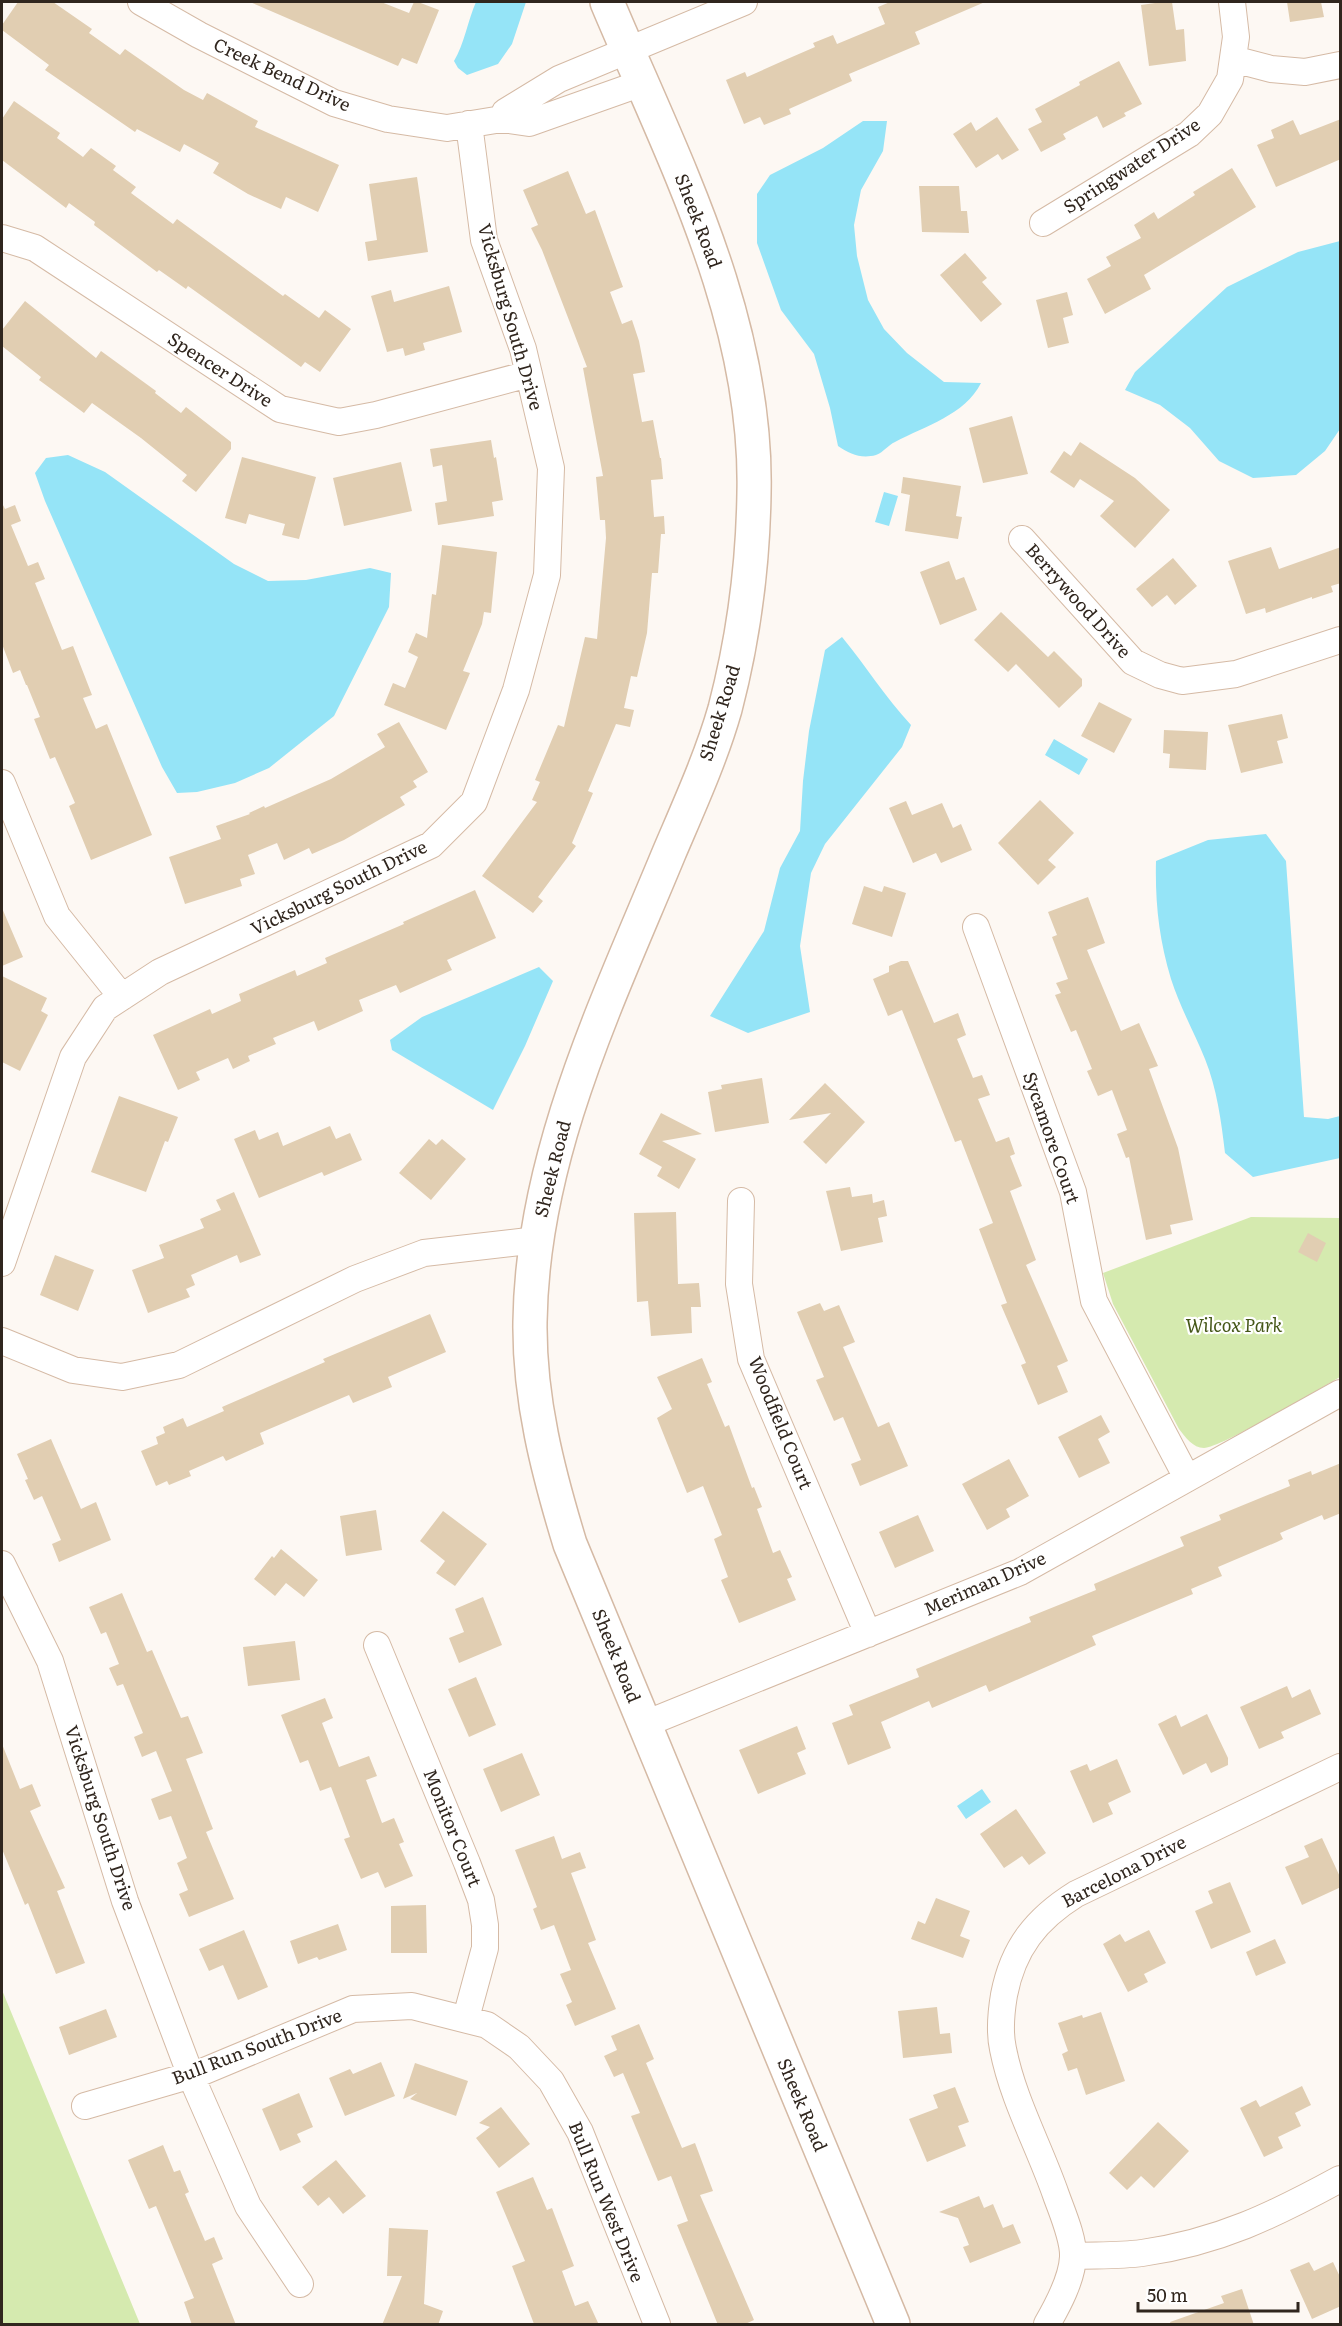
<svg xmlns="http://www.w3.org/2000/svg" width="1342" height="2326" font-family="Literata,serif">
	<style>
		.green { fill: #d5eaaf }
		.water { fill: #95e4f7 }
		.building { fill: #e1ceb2 }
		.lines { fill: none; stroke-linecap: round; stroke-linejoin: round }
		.minor-casing { stroke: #d5baa5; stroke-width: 28 }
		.tertiary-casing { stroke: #d5baa5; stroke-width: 36 }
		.minor { stroke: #fff; stroke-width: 26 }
		.tertiary { stroke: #fff; stroke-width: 33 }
		.labels { text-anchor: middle; stroke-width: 4.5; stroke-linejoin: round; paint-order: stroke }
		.street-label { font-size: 18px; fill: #30261e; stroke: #fff }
		.park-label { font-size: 18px; font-style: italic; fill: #455718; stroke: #fff }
	</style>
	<rect width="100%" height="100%" fill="#fdf8f3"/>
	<path class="green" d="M1251 1217 1340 1218V1377C1319 1389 1220 1448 1204 1448 1193 1448 1185 1437 1179 1429L1113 1304 1103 1273Z
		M2 1990 140 2324H2Z"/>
	<path class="water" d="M476 2H526L512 44 498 64 467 75 458 68 454 61C464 45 468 20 476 2Z
		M863 121H887L883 151 861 190 854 225 857 256 868 300 884 329 907 353 944 382 981 383C965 415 925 426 895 442 888 445 884 452 876 455 861 459 850 454 838 446L830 408 814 354 781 310 757 243V194L770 175 823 148Z
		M1340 241V429L1325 451 1296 475 1253 478 1219 461 1190 428 1160 405 1125 390 1135 372 1227 287 1298 252Z
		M68 455 105 472 234 564 268 581 306 580 370 568 391 573 389 607 334 716 269 768 235 783 197 792 177 793 162 767 45 501 35 473 46 458Z
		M884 492 898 496 889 526 875 522Z
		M842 637C866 666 885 697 911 725L902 747 825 844 811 873 800 946 810 1012 748 1033 710 1016 764 931 780 868 800 831 803 781 809 731 825 650Z
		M1054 739 1088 759 1079 775 1045 755Z
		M1266 834 1286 861 1304 1117 1328 1119 1340 1116V1158L1253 1177 1225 1153C1221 1120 1217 1089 1205 1059 1194 1032 1180 1007 1171 979 1159 939 1155 903 1156 861L1208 840Z
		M539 967 553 981 525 1046 493 1110 392 1050 390 1040 422 1017Z
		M982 1789 991 1802 966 1819 957 1806Z"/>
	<path class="building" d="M18 2H53L92 29 89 33 120 55 125 49 184 90 203 100 207 93 258 121 255 127 339 165 318 212 286 197 281 209 248 194 213 173 219 163 184 144 180 152 137 129 135 132 45 70 49 65 2 30V25Z
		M250 2H381L409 13 414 2H418L439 10 417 64 402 58 398 66Z
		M890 2H985L915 32 920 44 849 74 852 81 789 109 791 114 764 125 760 117 744 124 726 80 745 72 747 77 785 60 815 47 813 43 833 35 837 44 885 24 878 7Z
		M1162 2H1172L1176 30 1184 29 1186 61 1149 66 1141 5Z
		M1287 2H1321L1324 17 1290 22Z
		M1119 61 1142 104 1124 113 1126 116 1103 128 1097 116 1063 134 1066 139 1041 152 1028 129 1042 122 1035 109 1080 85 1079 82Z
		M14 101 60 133 57 138 83 157 91 148 116 166 113 170 136 187 131 193 173 224 177 219 283 296 285 294 319 318 325 310 351 329 320 372 305 362 301 367 188 286 186 289 159 270 157 272 94 225 95 222 69 203 66 208 2 160V119Z
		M997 117 1019 150 1002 160 998 154 976 168 953 134 971 122 976 131Z
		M1341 119V159L1276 187 1257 145 1274 138 1271 130 1293 120 1300 135Z
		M1232 168 1256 207 1144 275 1151 289 1105 314 1087 279 1111 266 1106 257 1141 238 1134 225 1154 212 1158 219 1195 195 1193 192Z
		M568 171 586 214 595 210 623 287 610 292 622 324 632 320 639 341 645 372 633 374 642 422 653 420 660 458H661L663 479 651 480 654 517 664 516 665 534H661L658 573H652L647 633 637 677 631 676 624 708 634 710 630 727 616 724 588 791 593 793 572 843 576 846 538 897 543 901 533 913 482 876 537 802 532 800 540 782 535 780 558 725 564 727 585 637 597 639 606 538 605 520H600L596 477 603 476 583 368 587 367 542 250 531 228 538 225 523 190Z
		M417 177 428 252 368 261 365 242 377 240 369 184Z
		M919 186H959L961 211H967L969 233 922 232Z
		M965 253 987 278 982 282 1002 304 981 322 940 275Z
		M449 286 462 332 423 343 425 350 405 356 403 348 387 352 371 296 391 290 394 302Z
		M1067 292 1073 315 1063 318 1069 343 1048 348 1036 300Z
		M25 301 96 358 101 351 156 391 155 393 181 413 186 407 231 442V449L196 492 182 481 187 475 141 438 92 403 84 413 39 380 41 377 2 346V330Z
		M1012 416 1028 474 983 483 969 428Z
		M491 440 494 458 496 457 503 500 492 502 494 516 438 525 435 503 447 501 442 465 433 467 430 449Z
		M1080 442 1135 478 1170 510 1135 548 1100 516 1114 501 1080 479 1074 488 1050 472 1064 451 1071 456Z
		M242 457 316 477 299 539 282 535 285 524 249 514 246 524 225 518Z
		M401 462 412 511 344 526 333 478Z
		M903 477 961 486 956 516 962 517 958 539 905 531 910 495 901 493Z
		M2 503 5 509 15 505 21 521 11 525 28 566 38 562 45 579 35 583 62 650 73 646 92 695 83 698 96 729 107 724 152 835 91 860 69 806 75 803 55 757 50 759 34 719 40 717 27 685H26L20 670 13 673 2 644Z
		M442 545 497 552 491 613 484 612 482 624 463 671 470 673 446 730 384 705 393 683 405 688 418 657 408 652 416 633 427 638 432 594 436 595Z
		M1271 547 1279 569 1341 547V583L1331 586 1333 592 1312 599V597L1266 613 1265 608 1246 614 1228 561Z
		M1173 558 1197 586 1175 605 1167 595 1152 607 1136 589Z
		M949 561 956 580 964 577 977 610 940 625 920 572Z
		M1001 612 1048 657 1054 651 1082 679V686L1059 708 1016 664 1008 672 974 640Z
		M1099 702 1132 719 1114 753 1081 736Z
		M1282 714 1288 738 1277 741 1283 763 1241 773 1228 725Z
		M399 722 428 772 413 781 417 787 400 797 405 805 344 840 312 854 309 848 284 860 277 843 248 855 255 874 240 879 242 886 185 904 169 857 221 839 216 826 250 814 249 813 264 806 265 808 331 779 385 747 377 734Z
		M1164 730 1208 732 1206 770 1169 768 1170 754 1163 753Z
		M1040 800 1074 833 1048 860 1056 867 1038 885 998 843Z
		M906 801 912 815 942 803 953 828 961 824 972 850 941 863 936 853 913 863 889 808Z
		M864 886 882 892 884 886 906 893 892 937 852 924Z
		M475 890 496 938 447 960 452 970 400 993 396 985 359 1000 363 1011 318 1031 314 1021 273 1038 276 1044 248 1056 250 1061 233 1069 228 1058 196 1072 200 1080 178 1090 153 1035 210 1009 212 1014 241 1001 239 994 295 970 297 976 327 963 325 958 404 924 403 922Z
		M1088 897 1105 943 1087 950 1121 1031 1139 1023 1158 1066 1149 1069 1178 1148 1193 1220 1170 1225 1172 1234 1146 1240 1129 1157 1126 1158 1117 1134 1127 1130 1112 1090 1098 1096 1087 1071 1092 1069 1076 1030 1071 1032 1055 995 1061 993 1056 983 1068 979 1052 937 1057 935 1048 912Z
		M2 908 23 957 2 966Z
		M901 961H908L934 1023 958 1013 966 1035 957 1039 973 1078 982 1075 990 1095 978 1099 996 1142 1009 1137 1015 1154 1010 1156 1022 1186 1010 1191 1036 1260 1026 1265 1068 1361 1057 1366 1068 1392 1038 1405 1021 1365 1026 1363 1001 1305 1007 1303 979 1229 993 1223 961 1140 955 1142 902 1010 888 1016 873 979 889 972V966Z
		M2 976 47 998 41 1011 48 1015 20 1071 2 1062Z
		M762 1078 769 1123 715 1132 708 1092 722 1089 721 1085Z
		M825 1083 865 1122 826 1164 803 1142 831 1113 789 1120Z
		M119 1096 178 1117 168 1142 165 1141 146 1192 91 1172Z
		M661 1113 702 1134 662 1141 696 1159 679 1189 657 1176 662 1167 639 1154Z
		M330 1126 336 1139 350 1133 362 1160 324 1176 322 1172 259 1198 234 1139 255 1130 259 1140 278 1132 283 1146Z
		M429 1139 436 1145 442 1139 466 1159 431 1200 399 1173Z
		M850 1187 852 1197 872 1194 873 1203 884 1200 887 1216 878 1218 883 1242 841 1251 826 1191Z
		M234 1192 261 1255 240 1263 237 1255 191 1275 195 1285 186 1289 190 1297 148 1313 132 1270 164 1258 159 1245 204 1228 200 1219 221 1210 216 1200Z
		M676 1212 678 1284 699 1283 701 1307H691L692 1333 651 1336 648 1301 637 1302 634 1213Z
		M1308 1233 1326 1243 1317 1262 1298 1252Z
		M55 1255 94 1270 78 1311 40 1295Z
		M820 1303 824 1311 839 1305 855 1342 843 1347 878 1427 889 1422 908 1466 860 1486 851 1464 861 1460 843 1417 834 1421 816 1380 824 1377 797 1312Z
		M430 1314 446 1352 388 1377 392 1387 353 1403 349 1395 260 1433 264 1444 226 1461 223 1456 189 1471 191 1476 169 1485 167 1481 156 1486 141 1451 158 1444 156 1437 165 1433 163 1427 183 1418 187 1427 224 1411 222 1407 325 1362 323 1359Z
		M702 1358 712 1382 707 1384 725 1427 729 1425 752 1488 754 1487 762 1507 757 1509 773 1553 780 1550 792 1577 787 1579 796 1600 739 1623 721 1580 728 1577 714 1539 722 1535 703 1486 687 1493 657 1418 672 1409 657 1377Z
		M1101 1415 1110 1432 1098 1439 1110 1463 1079 1478 1058 1437Z
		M51 1439 81 1509 96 1502 111 1540 59 1562 52 1544 61 1540 42 1496 34 1500 25 1480 28 1479 17 1454Z
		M1009 1459 1029 1496 1006 1509 1010 1517 987 1530 962 1484Z
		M1341 1463V1513L1324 1520 1322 1515 1280 1533 1283 1539 1277 1542 1218 1567 1222 1576 1191 1589 1193 1594 1092 1636 1096 1645 989 1692 986 1685 932 1708 929 1701 881 1722 891 1748 848 1765 832 1723 853 1715 849 1705 919 1677 916 1669 1031 1622 1029 1617 1096 1590 1094 1584 1184 1546 1180 1537 1221 1520 1219 1515 1290 1486 1288 1480 1311 1471 1312 1475Z
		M376 1510 382 1550 346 1556 340 1516Z
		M443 1511 487 1544 455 1586 436 1573 445 1561 420 1541Z
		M918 1515 934 1551 895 1568 879 1532Z
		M281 1549 318 1580 304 1597 286 1583 275 1596 254 1579 272 1556 274 1558Z
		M122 1593 147 1652 152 1650 181 1718 188 1716 203 1753 186 1759 213 1829 206 1832 234 1899 189 1917 179 1894 188 1890 177 1863 187 1858 171 1816 159 1820 151 1799 172 1791 156 1751 142 1757 134 1737 143 1733 123 1684 117 1686 109 1668 119 1664 106 1632 101 1634 89 1607Z
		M483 1597 502 1645 459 1663 449 1638 464 1632 455 1609Z
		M295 1641 300 1680 248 1686 243 1647Z
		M476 1677 496 1725 469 1737 448 1689Z
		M1287 1686 1292 1698 1310 1689 1321 1714 1281 1732 1284 1738 1259 1749 1240 1707Z
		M325 1698 333 1718 322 1723 339 1767 369 1756 377 1776 366 1780 382 1823 394 1818 404 1842 399 1844 413 1876 385 1888 378 1872 361 1879 344 1839 350 1837 331 1787 320 1791 308 1760 300 1763 281 1715Z
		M1207 1714 1228 1758V1765L1211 1773 1206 1763 1183 1775 1158 1724 1176 1715 1181 1727Z
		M797 1726 806 1749 797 1753 806 1774 758 1794 739 1750Z
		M2 1744 20 1789 32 1784 41 1806 30 1811 65 1888 57 1891 85 1963 56 1974 28 1903 25 1905 2 1849Z
		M522 1753 540 1795 501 1812 483 1769Z
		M1117 1759 1131 1792 1108 1803 1113 1814 1093 1823 1070 1771 1087 1764 1090 1771Z
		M1016 1809 1046 1853 1029 1865 1022 1856 1004 1868 980 1834Z
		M554 1836 562 1859 580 1852 586 1868 571 1873 596 1940 588 1943 616 2009 575 2026 566 2005 572 2002 560 1974 571 1970 554 1925 541 1930 533 1909 537 1907 515 1850Z
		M1322 1838 1341 1879V1887L1302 1905 1285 1867 1309 1857 1304 1846Z
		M1230 1882 1251 1932 1211 1949 1195 1911 1213 1903 1208 1891Z
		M936 1898 970 1911 960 1936 970 1940 963 1958 911 1939 918 1921 925 1924Z
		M426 1905 427 1953H391V1906Z
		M338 1924 347 1950 319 1960 317 1957 298 1964 290 1941Z
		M244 1930 268 1987 238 2000 223 1965 209 1971 199 1949Z
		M1149 1930 1166 1963 1144 1974 1148 1982 1128 1992 1103 1944 1120 1934 1125 1942Z
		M1275 1939 1286 1963 1256 1976 1246 1952Z
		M937 2007 940 2034 950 2033 952 2053 903 2058 898 2011Z
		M106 2009 117 2037 69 2055 59 2027Z
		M1101 2012 1125 2081 1086 2095 1077 2068 1068 2071 1062 2054 1068 2051 1058 2023 1082 2015 1083 2018Z
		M639 2024 654 2059 646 2063 682 2148 695 2143 713 2191 700 2195 754 2320 743 2325H718L677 2225 688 2221 671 2176 658 2181 631 2116 640 2113 623 2073 614 2077 604 2056 617 2050 611 2036Z
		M381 2062 395 2096 345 2116 329 2078 350 2069 353 2074Z
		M415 2063 468 2081 456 2116 410 2099 417 2093 403 2099Z
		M1302 2086 1311 2105 1295 2113 1301 2126 1278 2137 1283 2148 1264 2157 1240 2108 1256 2100 1260 2107Z
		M955 2087 969 2122 958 2126 966 2146 927 2162 909 2119 938 2108 933 2095Z
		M299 2093 313 2127 297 2134 301 2142 280 2151 262 2109Z
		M501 2107 530 2144 499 2168 476 2138 490 2127 479 2123Z
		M1158 2122 1189 2151 1154 2188 1141 2176 1127 2190 1109 2173Z
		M163 2145 174 2172 180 2170 189 2192 185 2194 205 2241 214 2237 223 2259 212 2264 236 2325H192L184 2302 194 2298 156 2206 149 2209 128 2160Z
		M336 2160 366 2196 343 2214 329 2197 318 2206 302 2187Z
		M533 2177 547 2210 552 2208 574 2266 562 2271 575 2306 588 2301 599 2325H532L534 2324 512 2266 525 2261 496 2192Z
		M979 2196 984 2208 993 2204 1003 2228 1013 2224 1021 2243 970 2263 963 2247 969 2245 958 2218 939 2212Z
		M389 2228 428 2230 424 2304 443 2311 438 2325H382L402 2276H387Z
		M1309 2262 1314 2271 1333 2262 1341 2279V2306L1312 2319 1290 2270Z
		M1242 2289 1254 2325H1171L1170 2322 1224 2303 1221 2296Z"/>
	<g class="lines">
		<defs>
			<path id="minor" d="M141 2 199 35 334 103 388 119 447 128 502 119 529 123 642 83
				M1233 59 1271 69 1305 72 1340 65
				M502 119 505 112 559 79 744 2
				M1043 223 1189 134 1210 114 1230 79 1236 37 1232 2
				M2 238 35 248 280 409 339 422 376 415 529 374
				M1022 539 1133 662 1160 675 1182 681 1236 674 1340 640
				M2 783 57 916 122 997
				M976 927 1073 1192 1094 1301 1187 1478
				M741 1201 739 1284 751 1359 868 1634
				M2 1263 73 1057 105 1008 160 972 431 845 474 802 516 690 547 575 551 468 523 349 484 240 469 124
				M2 1341 73 1370 122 1377 179 1365 355 1279 424 1253 537 1240
				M2 1564 50 1661 125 1901 191 2076 248 2206 300 2284
				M377 1645 467 1863 481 1900 485 1925V1948L466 2018
				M645 1724 1020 1572 1340 1393
				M85 2106 202 2072 353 2009 412 2006 487 2025 519 2047 551 2081 580 2132 657 2324
				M1073 2256C1096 2255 1120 2256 1142 2253 1219 2242 1274 2215 1340 2179
				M1047 2324C1058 2305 1072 2279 1073 2257 1074 2239 1062 2212 1056 2195 1039 2146 1013 2100 1003 2049 999 2031 1001 2013 1004 1995 1013 1948 1036 1919 1076 1894L1340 1767"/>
			<path id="tertiary" d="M607 2C673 159 758 318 754 493 753 565 743 640 725 709 711 758 689 806 669 853 607 1003 532 1156 530 1322 529 1399 548 1472 570 1544L893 2324"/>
		</defs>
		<use href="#minor" class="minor-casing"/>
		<use href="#tertiary" class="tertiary-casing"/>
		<use href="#minor" class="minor"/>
		<use href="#tertiary" class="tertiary"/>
	</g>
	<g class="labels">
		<g class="street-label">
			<text transform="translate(282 75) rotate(25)" y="6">Creek Bend Drive</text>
			<text transform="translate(1132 166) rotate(-33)" y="6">Springwater Drive</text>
			<text transform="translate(698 221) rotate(69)" y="6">Sheek Road</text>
			<text transform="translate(510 317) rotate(74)" y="6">Vicksburg South Drive</text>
			<text transform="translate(220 370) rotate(33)" y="6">Spencer Drive</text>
			<text transform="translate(1078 601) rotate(48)" y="6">Berrywood Drive</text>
			<text transform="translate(720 713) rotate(-73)" y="6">Sheek Road</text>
			<text transform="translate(339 888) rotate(-26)" y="6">Vicksburg South Drive</text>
			<text transform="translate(1051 1138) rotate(71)" y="6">Sycamore Court</text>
			<text transform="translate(553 1169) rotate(-76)" y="6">Sheek Road</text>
			<text transform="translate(780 1423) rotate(68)" y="6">Woodfield Court</text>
			<text transform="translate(985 1584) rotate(-24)" y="6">Meriman Drive</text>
			<text transform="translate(616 1656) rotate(68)" y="6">Sheek Road</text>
			<text transform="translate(100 1818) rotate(72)" y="6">Vicksburg South Drive</text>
			<text transform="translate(452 1828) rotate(68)" y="6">Monitor Court</text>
			<text transform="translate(1124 1872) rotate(-27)" y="6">Barcelona Drive</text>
			<text transform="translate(257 2047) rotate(-21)" y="6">Bull Run South Drive</text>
			<text transform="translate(802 2105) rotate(67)" y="6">Sheek Road</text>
			<text transform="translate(606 2202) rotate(68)" y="6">Bull Run West Drive</text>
		</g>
		<g class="park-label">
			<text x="1234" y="1332">Wilcox Park</text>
		</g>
	</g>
	<rect width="1342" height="2326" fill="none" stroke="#30261e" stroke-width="6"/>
	<path d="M1138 2302v9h160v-9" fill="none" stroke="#30261e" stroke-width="3"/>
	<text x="1147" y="2302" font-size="18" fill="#30261e" stroke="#ffffff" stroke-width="4.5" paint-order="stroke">50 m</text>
</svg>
